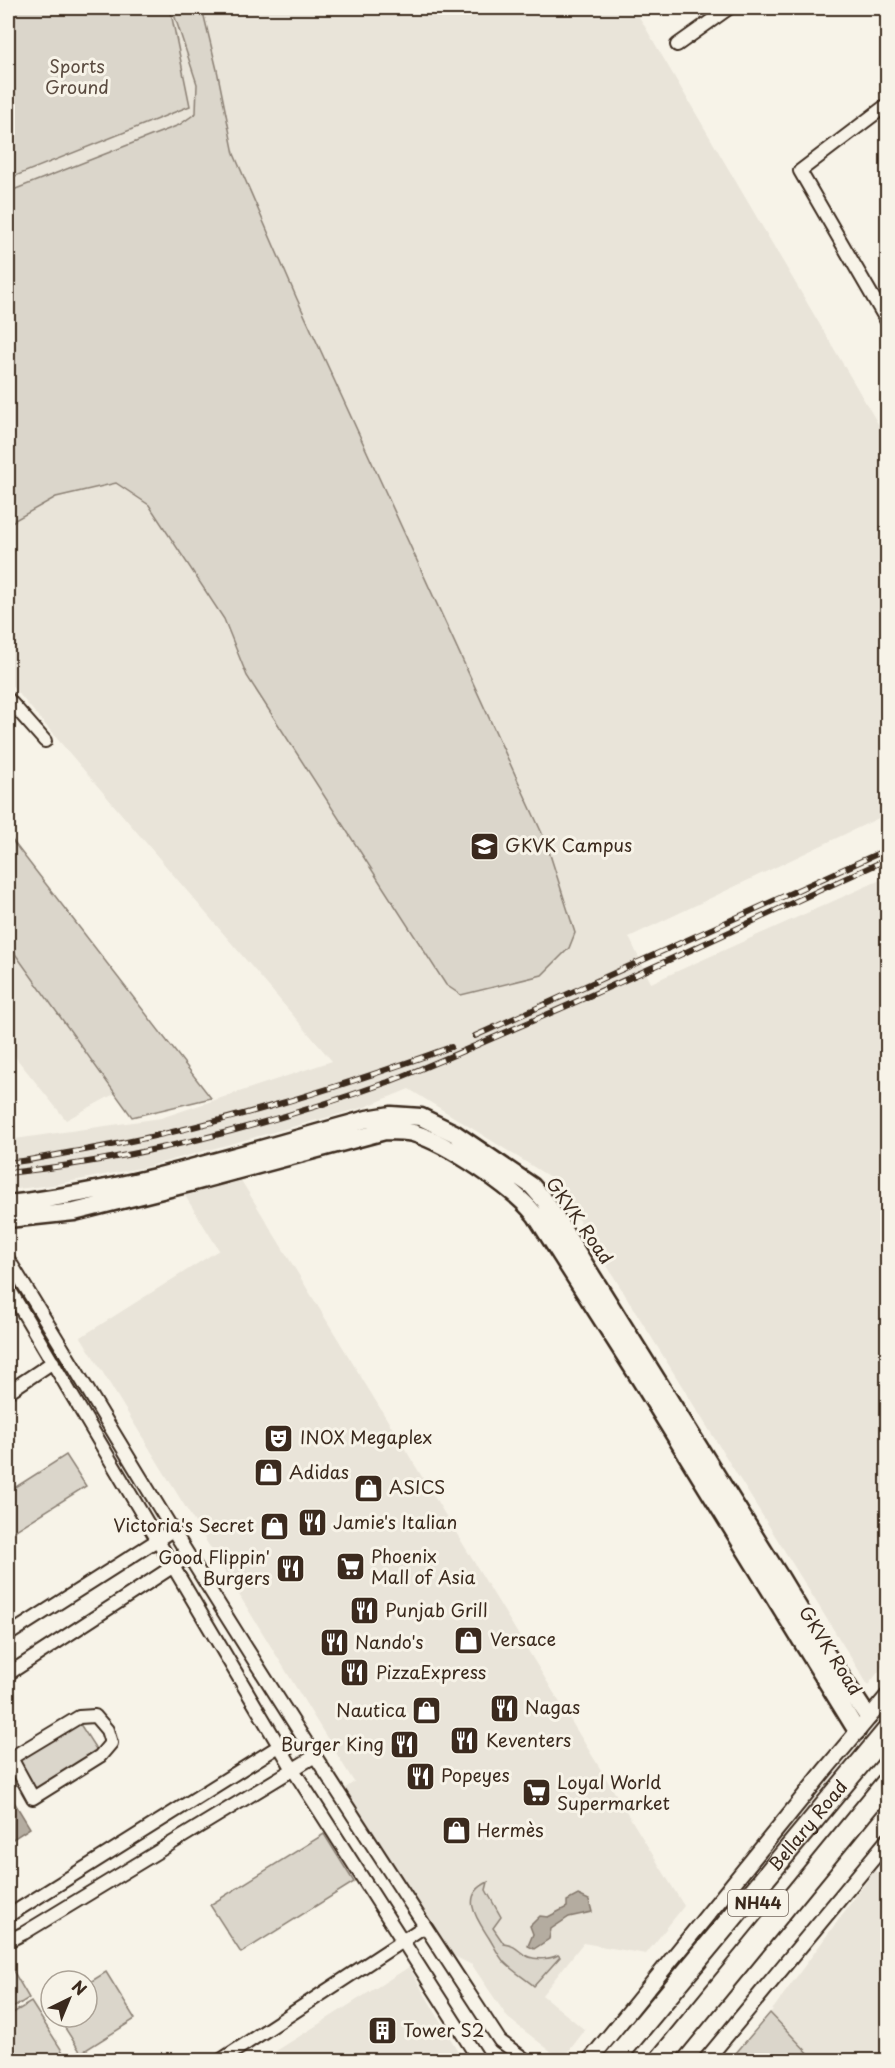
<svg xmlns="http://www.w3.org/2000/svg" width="895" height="2068" font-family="'Playpen Sans',sans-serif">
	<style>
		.built { fill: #e9e4d9 }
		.green { fill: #dbd6cb; stroke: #8b8074; stroke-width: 1.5 }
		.water { fill: #b4aca0; stroke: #84786c; stroke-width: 1.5 }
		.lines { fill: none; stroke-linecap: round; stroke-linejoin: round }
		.minor-casing { stroke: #3b2a1e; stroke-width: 16 }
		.tertiary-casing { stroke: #3b2a1e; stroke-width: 18 }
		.secondary-casing { stroke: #3b2a1e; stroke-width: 21 }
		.trunk-casing { stroke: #3b2a1e; stroke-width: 24 }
		.minor { stroke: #f7f3e8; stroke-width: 12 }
		.tertiary { stroke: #f7f3e8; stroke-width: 14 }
		.secondary { stroke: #f7f3e8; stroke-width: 16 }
		.trunk { stroke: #f7f3e8; stroke-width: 20 }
		.rail-casing { stroke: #3b2a1e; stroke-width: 6 }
		.rail { stroke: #f7f3e8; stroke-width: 4; stroke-dasharray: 11; stroke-linecap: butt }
		.labels { text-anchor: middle; stroke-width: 6; stroke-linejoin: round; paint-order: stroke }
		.shield { fill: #f7f3e8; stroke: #73665b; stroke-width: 1.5 }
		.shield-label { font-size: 16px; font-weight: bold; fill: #3b2a1e }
		.park-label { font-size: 18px; fill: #5b4c41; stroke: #f7f3e8 }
		.poi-label { font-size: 18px; fill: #3b2a1e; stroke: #f7f3e8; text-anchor: start }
		.street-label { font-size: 18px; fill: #3b2a1e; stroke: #f7f3e8 }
	</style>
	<rect width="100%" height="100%" fill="#f7f3e8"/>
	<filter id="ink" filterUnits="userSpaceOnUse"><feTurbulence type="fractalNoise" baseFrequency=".0167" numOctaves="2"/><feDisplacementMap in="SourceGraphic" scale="12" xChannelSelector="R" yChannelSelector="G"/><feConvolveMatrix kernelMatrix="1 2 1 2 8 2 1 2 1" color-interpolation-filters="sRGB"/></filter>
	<g filter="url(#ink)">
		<path class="built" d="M8 8H634L887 439V814L629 937 651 983 887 877V1661L868 1685 553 1179 409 1089 365 1107 146 1167 52 1185 8 1190V1140L161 1118 332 1061 8 681Z
			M8 944 116 1093 66 1120 8 1048Z
			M239 1177 684 1906 646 1954 583 1943 542 1995 585 2030 562 2060 508 2018 472 1965 450 1954 344 1789 354 1782 81 1337 219 1250 182 1191Z
			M875 1870 887 1884V2060H815L770 2013Z
			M409 1967 463 2060H262Z"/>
		<path class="green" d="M8 8H170L190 106 8 179Z
			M172 8H202L217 70 234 154 297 299 546 842 575 933 569 948 542 975 461 995 446 985 247 676 224 619 149 505 116 483 56 497 8 524V192L179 125 196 113 197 84Z
			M8 835 211 1098 132 1117 8 944Z
			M66 1455 86 1486 8 1535V1492Z
			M78 1721 98 1752 36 1791 17 1760Z
			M324 1834 354 1882 241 1953 210 1905Z
			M488 1882 486 1890 501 1917 493 1928 504 1944C519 1946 518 1953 529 1957 537 1960 551 1959 558 1955L560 1957 534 1986C524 1978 513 1971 504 1962 498 1955 494 1946 489 1938 477 1919 459 1896 488 1882Z
			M8 1962 29 1998 8 2011Z
			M106 1972 135 2019 81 2053 58 2017H87V1984Z
			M31 2002 66 2057 61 2060H8V2016Z
			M770 2013 815 2060H730Z"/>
		<path class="water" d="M8 1792 30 1828 10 1841 8 1837Z
			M578 1895 589 1900 592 1912 569 1917 551 1929 549 1939 534 1949 528 1946 533 1934 530 1926 540 1916 548 1917 567 1907V1901Z"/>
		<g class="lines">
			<defs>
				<path id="minor" d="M677 45 729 8
					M888 104 800 171 888 323
					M8 699 45 741
					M8 1259C69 1357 127 1457 189 1556 290 1720 395 1880 500 2041L526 2060
					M8 1287 294 1771 479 2060
					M8 1392 53 1362
					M8 1635 173 1530
					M8 1674 189 1556
					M8 1757 11 1758 79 1717 95 1716 107 1730 111 1743 100 1756 33 1798 11 1758
					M8 1916 279 1746
					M8 1941 24 1933 315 1756
					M221 2060 425 1926"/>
				<path id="tertiary" d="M590 2060 825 1770 888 1695
					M706 2060 888 1840"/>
				<path id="secondary" d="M8 1204C130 1190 248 1152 367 1119L391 1115 421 1117 454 1133 532 1186 545 1201 780 1577 827 1655 868 1717
					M8 1219 74 1212 194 1182 385 1131C394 1131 404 1131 413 1133 447 1143 515 1188 536 1216L640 1379 857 1731"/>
				<g id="trunk">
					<path id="s1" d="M614 2060 888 1730"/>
					<path d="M660 2060 888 1781"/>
				</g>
			</defs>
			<use href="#minor" class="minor-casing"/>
			<use href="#tertiary" class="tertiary-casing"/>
			<use href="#secondary" class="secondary-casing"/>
			<use href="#trunk" class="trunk-casing"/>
			<use href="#minor" class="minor"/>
			<use href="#tertiary" class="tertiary"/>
			<use href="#secondary" class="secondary"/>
			<use href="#trunk" class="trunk"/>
			<defs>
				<path id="rail" d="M475 1036 888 849
					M8 1163C32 1160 55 1155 79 1151 207 1129 329 1091 451 1047
					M8 1173C137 1159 266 1126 388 1082 432 1065 475 1046 518 1027 643 974 764 915 888 859"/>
			</defs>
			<use href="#rail" class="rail-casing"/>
			<use href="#rail" class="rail"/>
		</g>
	</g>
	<defs>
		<symbol id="university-square" viewBox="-11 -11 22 22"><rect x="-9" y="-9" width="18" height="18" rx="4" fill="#3b2a1e" stroke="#f7f3e8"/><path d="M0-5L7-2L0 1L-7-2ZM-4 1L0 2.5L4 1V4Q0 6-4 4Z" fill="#fff"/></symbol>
		<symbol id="theatre-square" viewBox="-11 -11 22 22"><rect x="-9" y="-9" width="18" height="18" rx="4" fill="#3b2a1e" stroke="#f7f3e8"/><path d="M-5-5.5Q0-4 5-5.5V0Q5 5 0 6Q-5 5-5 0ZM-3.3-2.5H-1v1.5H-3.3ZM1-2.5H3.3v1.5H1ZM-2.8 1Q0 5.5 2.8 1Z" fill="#fff"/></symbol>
		<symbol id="shop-square" viewBox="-11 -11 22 22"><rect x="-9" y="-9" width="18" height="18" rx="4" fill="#3b2a1e" stroke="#f7f3e8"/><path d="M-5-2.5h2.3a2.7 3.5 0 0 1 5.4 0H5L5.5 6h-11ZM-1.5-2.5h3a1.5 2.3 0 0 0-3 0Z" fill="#fff"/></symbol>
		<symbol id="restaurant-square" viewBox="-11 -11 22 22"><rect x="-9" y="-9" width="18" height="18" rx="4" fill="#3b2a1e" stroke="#f7f3e8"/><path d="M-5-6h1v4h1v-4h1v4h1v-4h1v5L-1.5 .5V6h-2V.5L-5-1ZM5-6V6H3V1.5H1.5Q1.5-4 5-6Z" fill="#fff"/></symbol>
		<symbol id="supermarket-square" viewBox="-11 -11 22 22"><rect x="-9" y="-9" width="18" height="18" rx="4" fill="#3b2a1e" stroke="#f7f3e8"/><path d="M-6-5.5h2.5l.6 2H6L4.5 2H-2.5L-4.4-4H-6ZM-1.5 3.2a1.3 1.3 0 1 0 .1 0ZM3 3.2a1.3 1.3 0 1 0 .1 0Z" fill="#fff"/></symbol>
		<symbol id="building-square" viewBox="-11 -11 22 22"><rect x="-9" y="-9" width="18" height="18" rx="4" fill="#3b2a1e" stroke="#f7f3e8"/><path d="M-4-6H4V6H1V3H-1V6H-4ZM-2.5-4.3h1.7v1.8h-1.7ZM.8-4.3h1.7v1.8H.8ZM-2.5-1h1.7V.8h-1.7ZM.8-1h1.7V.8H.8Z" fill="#fff"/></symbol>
	</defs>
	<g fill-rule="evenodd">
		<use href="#university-square" x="468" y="830" width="33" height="33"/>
		<use href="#theatre-square" x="262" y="1422" width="33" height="33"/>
		<use href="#shop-square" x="252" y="1456" width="33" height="33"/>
		<use href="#shop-square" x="352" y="1472" width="33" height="33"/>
		<use href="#restaurant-square" x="296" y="1506" width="33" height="33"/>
		<use href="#shop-square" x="258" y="1510" width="33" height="33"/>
		<use href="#supermarket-square" x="334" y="1550" width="33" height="33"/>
		<use href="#restaurant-square" x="274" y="1552" width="33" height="33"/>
		<use href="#restaurant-square" x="348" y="1594" width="33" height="33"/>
		<use href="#shop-square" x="452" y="1624" width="33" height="33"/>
		<use href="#restaurant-square" x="318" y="1626" width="33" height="33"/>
		<use href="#restaurant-square" x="338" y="1656" width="33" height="33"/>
		<use href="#restaurant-square" x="488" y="1692" width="33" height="33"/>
		<use href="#shop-square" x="410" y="1694" width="33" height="33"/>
		<use href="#restaurant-square" x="448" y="1724" width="33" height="33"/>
		<use href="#restaurant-square" x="388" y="1728" width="33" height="33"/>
		<use href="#restaurant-square" x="404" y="1760" width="33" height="33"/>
		<use href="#supermarket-square" x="520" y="1776" width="33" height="33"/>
		<use href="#shop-square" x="440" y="1814" width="33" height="33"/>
		<use href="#building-square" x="366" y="2014" width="33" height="33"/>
	</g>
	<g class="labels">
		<rect class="shield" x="728" y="1890" width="60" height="26" rx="4.5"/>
		<g class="shield-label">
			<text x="758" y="1909">NH44</text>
		</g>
		<g class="park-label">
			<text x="77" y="73">Sports<tspan x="77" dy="21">Ground</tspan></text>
		</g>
		<g class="poi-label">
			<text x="505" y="852">GKVK Campus</text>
			<text x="300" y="1444">INOX Megaplex</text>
			<text x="289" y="1479">Adidas</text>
			<text x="389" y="1494">ASICS</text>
			<text x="333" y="1529">Jamie's Italian</text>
			<text x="254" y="1532" text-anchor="end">Victoria's Secret</text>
			<text x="371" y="1563">Phoenix<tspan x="371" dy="21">Mall of Asia</tspan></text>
			<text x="270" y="1564" text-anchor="end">Good Flippin'<tspan x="270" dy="21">Burgers</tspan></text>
			<text x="385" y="1617">Punjab Grill</text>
			<text x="490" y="1646">Versace</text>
			<text x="355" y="1649">Nando's</text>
			<text x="376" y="1679">PizzaExpress</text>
			<text x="525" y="1714">Nagas</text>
			<text x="406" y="1717" text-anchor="end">Nautica</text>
			<text x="486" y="1747">Keventers</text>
			<text x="384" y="1751" text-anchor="end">Burger King</text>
			<text x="441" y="1782">Popeyes</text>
			<text x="557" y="1789">Loyal World<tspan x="557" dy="21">Supermarket</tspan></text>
			<text x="477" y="1837">Hermès</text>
			<text x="403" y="2037">Tower S2</text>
		</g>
		<g class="street-label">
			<text transform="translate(579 1221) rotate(55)" y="6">GKVK Road</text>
			<text transform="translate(830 1651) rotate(58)" y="6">GKVK Road</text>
			<text dy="6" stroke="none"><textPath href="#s1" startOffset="304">Bellary Road</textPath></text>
		</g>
	</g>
	<rect width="895" height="2068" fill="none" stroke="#f7f3e8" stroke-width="30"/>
	<rect x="15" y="15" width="865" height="2038" fill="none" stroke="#3b2a1e" stroke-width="2" filter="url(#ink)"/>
	<g transform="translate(69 1999) rotate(43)"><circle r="28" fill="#f7f3e8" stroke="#aca397" stroke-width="1.5"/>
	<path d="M0-4.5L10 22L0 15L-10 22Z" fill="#3b2a1e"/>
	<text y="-9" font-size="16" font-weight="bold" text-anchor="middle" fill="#3b2a1e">N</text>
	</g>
</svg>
